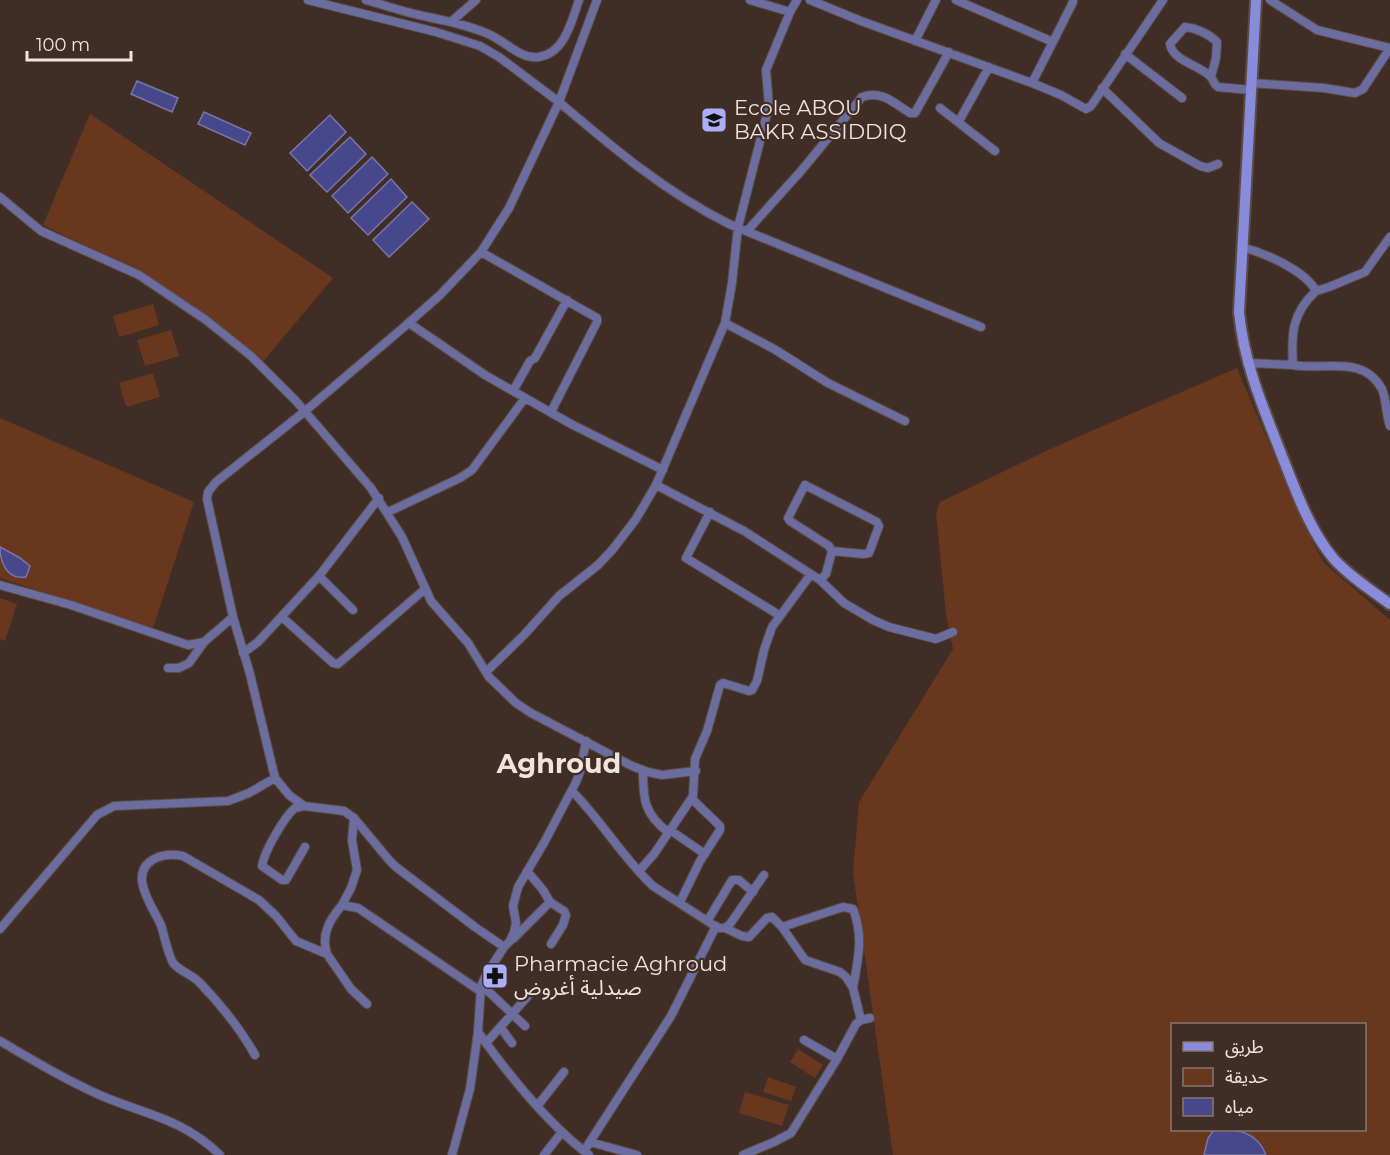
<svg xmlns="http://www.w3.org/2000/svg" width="1390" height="1155" font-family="Montserrat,'Noto Sans Arabic',sans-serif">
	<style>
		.green { fill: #68371e; fill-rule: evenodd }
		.water { fill: #47478c; stroke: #7a76a5; stroke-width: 1.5 }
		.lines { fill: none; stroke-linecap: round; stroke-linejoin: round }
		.street-casing { stroke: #5c4b44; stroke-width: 10 }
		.secondary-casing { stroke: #5c4b44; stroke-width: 14 }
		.street { stroke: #6a6d9e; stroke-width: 8 }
		.secondary { stroke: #898cdb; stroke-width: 10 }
		.labels { text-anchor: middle; stroke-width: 4.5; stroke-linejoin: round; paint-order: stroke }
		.poi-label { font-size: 21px; fill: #f0e4df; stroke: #402e26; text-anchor: start }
		.district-label { font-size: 27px; font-weight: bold; fill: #f0e4df; stroke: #402e26 }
	</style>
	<rect width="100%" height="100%" fill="#402e26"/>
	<path class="green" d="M90 114 333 278 260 365 138 271 43 225Z
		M153 304 159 325 119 337 113 316Z
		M171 330 179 356 145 366 137 340Z
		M1237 368 1303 523 1323 562 1390 620V1155H893L853 873 859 802 953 649 946 614 936 513 940 502 1050 449ZM1172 1024H1364V1130H1172Z
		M153 373 160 397 126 407 119 383Z
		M0 418 194 502 153 628 0 578Z
		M0 598 17 604 5 641 0 639Z
		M798 1049 823 1065 815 1078 790 1062Z
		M768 1077 796 1087 791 1101 763 1092Z
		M745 1092 789 1105 782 1126 739 1113Z"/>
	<path class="water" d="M137 81 178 98 172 112 131 94Z
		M204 112 251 133 245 145 198 124Z
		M330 115 346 132 307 171 290 153Z
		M350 137 366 154 327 192 310 175Z
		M372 157 388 174 348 213 332 196Z
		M391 179 407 197 368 235 351 218Z
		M412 202 429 219 389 257 373 240Z
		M0 547 20 558 30 566 26 577C7 580 0 563 0 547Z
		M1214 1130C1237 1129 1257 1131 1266 1155H1204L1208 1138Z"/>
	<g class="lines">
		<defs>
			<path id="street" d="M308 0 436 32 480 46 499 57 559 102 597 0
				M366 0C387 6 407 13 428 17 448 21 467 25 486 33 503 39 520 60 539 57 565 53 572 20 579 0
				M750 0 790 12 797 0
				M810 0 861 21 1032 83 1061 95 1086 109 1091 106 1163 0
				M956 0 1053 42 1032 83
				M1270 0 1317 30 1390 48
				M452 21 476 0
				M915 41 936 0
				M1053 42 1073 2
				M1125 54 1182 98
				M1211 77 1216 58 1217 42C1209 34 1196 28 1185 27L1170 44C1173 61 1199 65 1210 76 1214 80 1213 84 1218 87L1251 90
				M1251 83 1324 88 1355 93 1363 89 1390 48
				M1102 88 1159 143 1200 166 1208 168 1218 164
				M940 108 995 151
				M959 121 989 67
				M0 197 41 231 139 275 206 320 251 356 295 400 371 488 402 537 431 601 468 643 489 677 516 703 531 713 632 766 648 772 662 775 696 771
				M747 231 801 171 862 97C882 90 894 103 910 113H915L949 52
				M1242 247C1264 253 1305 270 1316 291 1292 313 1291 334 1293 365 1325 371 1362 354 1382 389 1386 397 1386 415 1390 426
				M481 252 597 318V322L551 412
				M1316 291 1329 287 1365 272 1390 237
				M409 323 485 375 513 391 571 424 663 470
				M725 323 774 349 828 383 905 421
				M1247 363 1293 365
				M513 391 530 361 535 358 567 300
				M656 485 744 531 820 580 844 603 873 620 889 627 936 639 953 632
				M805 485 877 522 879 526 869 553 863 554 832 551 829 546 790 521 788 518Z
				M388 512 460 478 472 470 525 398
				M710 512 686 558 779 615
				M319 576 353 610
				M820 580 826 574 832 551
				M0 585 71 605 188 645 204 642 233 617
				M282 617 333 663 338 664 425 589
				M243 653 258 642 319 576 379 498
				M168 668H179L189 663 204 642
				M486 672 524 635 559 596 598 565 613 549 636 519 656 485 725 323 732 283 738 227 769 106 766 70 790 12
				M643 770C643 799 644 814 668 832
				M572 791C601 820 622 857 653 886L718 928H725L730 924 764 875
				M304 806 289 795 275 778 250 674 233 617 207 499 208 492 216 482 304 412 404 327 440 295 481 252 509 208 559 102C612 147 665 192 729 224L981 327
				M670 830 705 854
				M305 847 286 880H282L262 866C264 852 284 817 295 808L304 806 344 811 354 818 389 860 396 867 475 927 504 947
				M639 871 654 854 693 796 695 759 707 731 720 685 723 683 749 691 752 690 757 681 764 650 772 627 811 574
				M550 902 564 911 566 915 563 925 551 944
				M680 902 700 861 720 830V826L692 799
				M342 905 351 888 357 870 352 840 354 818
				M708 920 732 880H739L753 892
				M782 927 843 907 853 909C864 937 858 959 853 988
				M725 928 742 936 749 937 767 918 772 917 782 927 805 960 840 972 846 977 853 988 861 1020
				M0 929 97 815 114 806 228 801 249 793 275 778
				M513 939 550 902 543 890 527 871
				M327 954 351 989 367 1004
				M488 991 525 1026
				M501 1028 512 1043
				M478 1032C508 1074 548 1124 589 1155
				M804 1040 837 1059
				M0 1041C34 1061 66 1080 102 1096 147 1115 183 1119 220 1155
				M486 1043 528 996
				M255 1055C240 1028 221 1005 200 983 193 975 181 972 174 964 169 959 164 934 161 925 152 906 126 872 156 858 165 854 173 854 183 856L259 900 276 916 296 941 327 954C321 934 329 921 342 905L358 908 480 991
				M538 1105 564 1072
				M590 1142 637 1155
				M584 1151 671 1016 716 926
				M452 1155 470 1089 478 1032 481 986 486 975 504 947 510 941 514 932 516 923 513 906 518 887 545 841 576 782 580 772 586 741
				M544 1155 562 1132
				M743 1155 774 1142 791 1133 837 1059 856 1024 861 1020 870 1018"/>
			<path id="secondary" d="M1256 0 1239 312C1244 364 1263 407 1282 456 1296 491 1309 529 1333 558 1349 576 1371 590 1390 604"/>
		</defs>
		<use href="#street" class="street-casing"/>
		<use href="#secondary" class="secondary-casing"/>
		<use href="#street" class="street"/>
		<use href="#secondary" class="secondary"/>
	</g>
	<defs>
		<symbol id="school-square" viewBox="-11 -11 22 22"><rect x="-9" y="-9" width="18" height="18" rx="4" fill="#abaffb" stroke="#402e26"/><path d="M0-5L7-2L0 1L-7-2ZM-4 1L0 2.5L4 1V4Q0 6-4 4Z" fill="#111"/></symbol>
		<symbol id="pharmacy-square" viewBox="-11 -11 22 22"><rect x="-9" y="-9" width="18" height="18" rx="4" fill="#abaffb" stroke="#402e26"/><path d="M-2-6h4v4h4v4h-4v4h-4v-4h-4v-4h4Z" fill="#111"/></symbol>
	</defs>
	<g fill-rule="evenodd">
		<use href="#school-square" x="699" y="105" width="30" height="30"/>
		<use href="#pharmacy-square" x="480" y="961" width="30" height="30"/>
	</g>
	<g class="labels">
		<g class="poi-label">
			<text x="734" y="115">Ecole ABOU<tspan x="734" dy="24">BAKR ASSIDDIQ</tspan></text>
			<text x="514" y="971">Pharmacie Aghroud<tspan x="514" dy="24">صيدلية أغروض</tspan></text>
		</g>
		<g class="district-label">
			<text x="559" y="773">Aghroud</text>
		</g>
	</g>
	<rect x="1171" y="1023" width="195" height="108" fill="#402e26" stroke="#867770" stroke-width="1.5"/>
	<rect x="1183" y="1042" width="30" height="9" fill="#898cdb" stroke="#867770" stroke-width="1.5"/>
	<text x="1225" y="1053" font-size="18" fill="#f0e4df">طريق</text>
	<rect x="1183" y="1068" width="30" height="18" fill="#68371e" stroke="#867770" stroke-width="1.5"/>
	<text x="1225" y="1083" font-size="18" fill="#f0e4df">حديقة</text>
	<rect x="1183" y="1098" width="30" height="18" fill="#47478c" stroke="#867770" stroke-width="1.5"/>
	<text x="1225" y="1113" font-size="18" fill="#f0e4df">مياه</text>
	<path d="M27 51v9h104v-9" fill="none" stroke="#f0e4df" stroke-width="3"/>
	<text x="36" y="51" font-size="18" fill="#f0e4df" stroke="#402e26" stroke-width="4.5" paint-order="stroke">100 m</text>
</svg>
